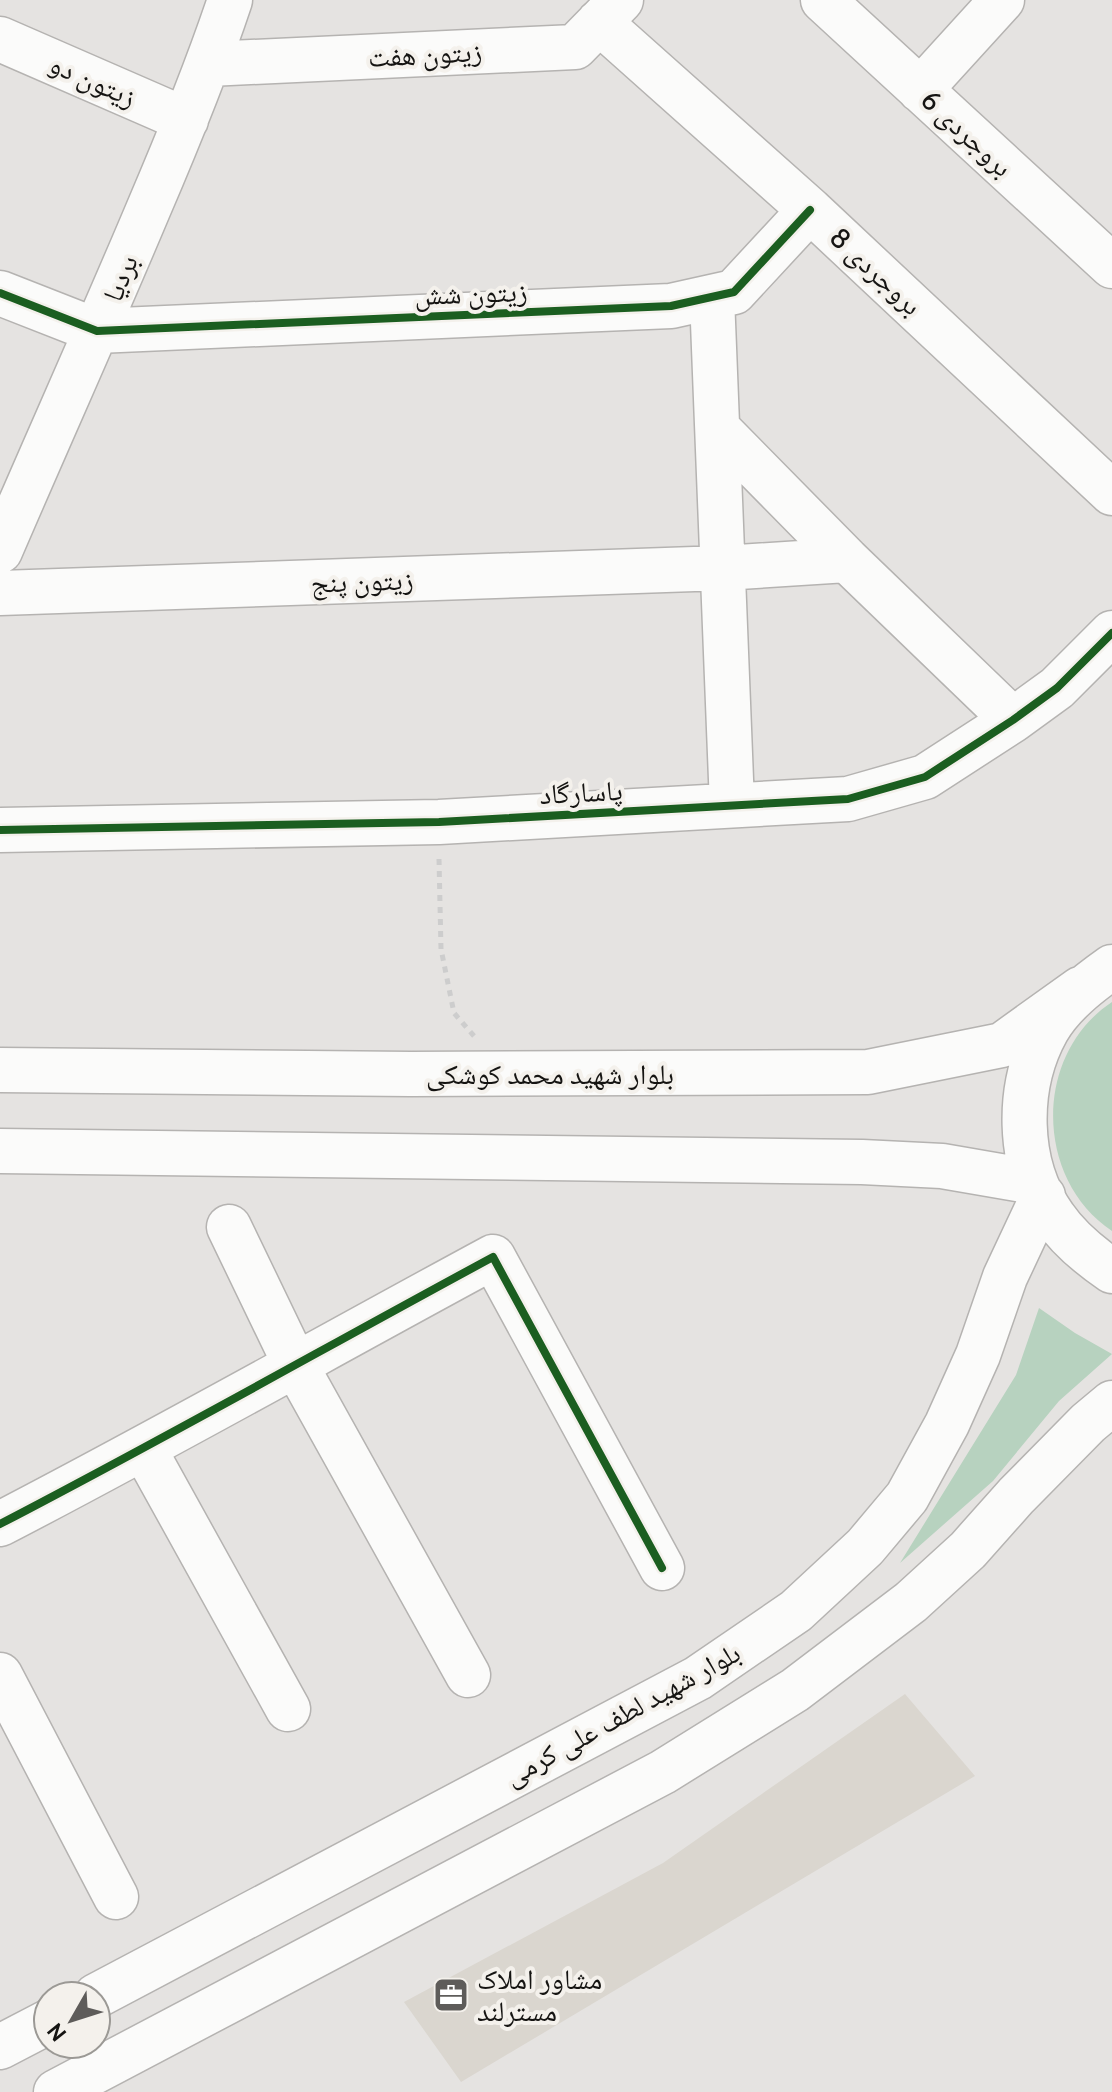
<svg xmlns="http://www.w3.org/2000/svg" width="1112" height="2092" font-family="Cabin,'Noto Naskh Arabic',sans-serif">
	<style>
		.built { fill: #dad6cf }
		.green { fill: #b7d2bf }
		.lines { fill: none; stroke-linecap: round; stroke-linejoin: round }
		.minor-casing { stroke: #b5b3b1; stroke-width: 47 }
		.major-casing { stroke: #b5b3b1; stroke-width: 47 }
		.path { stroke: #cdcdcd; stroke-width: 5; stroke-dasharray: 6 6; stroke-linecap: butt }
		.minor { stroke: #fbfbfa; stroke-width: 44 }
		.major { stroke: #fbfbfa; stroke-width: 44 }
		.cycleway-casing { stroke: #f4f1ec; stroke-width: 13 }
		.cycleway { stroke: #1b5e20; stroke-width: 8 }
		.labels { text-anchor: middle; stroke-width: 8; stroke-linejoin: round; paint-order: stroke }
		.street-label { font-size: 28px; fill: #151412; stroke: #f4f1ec }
		.poi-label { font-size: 28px; fill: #151412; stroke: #f4f1ec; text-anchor: start }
	</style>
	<rect width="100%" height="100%" fill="#e5e3e1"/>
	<path class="built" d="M905 1694 975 1776 461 2082 404 2002 663 1863Z"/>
	<path class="green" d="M1112 1002V1231C1034 1179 1033 1054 1112 1002Z
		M1039 1308 1075 1333 1112 1354 1059 1401 993 1481 900 1563 1016 1375Z"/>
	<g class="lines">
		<defs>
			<path id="minor" d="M823 0 1112 266
				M599 22 810 210 1112 493
				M0 39 186 120
				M209 64 575 47 621 0
				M920 90 1002 0
				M0 293 97 331 671 306 734 292 810 210
				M712 297 732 805
				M718 429 847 560 1013 720
				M0 551C49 437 100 324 148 210 178 140 206 72 230 0
				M0 593 723 568 847 560
				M0 830 439 822 848 799 925 777 1013 720 1057 688 1112 633
				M229 1227 295 1364 468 1675
				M144 1449 288 1709
				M0 1524C166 1438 328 1346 493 1257L662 1568
				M0 1675 116 1897"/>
			<path id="major" d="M1112 967C1088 984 1062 1004 1047 1030 1016 1086 1016 1164 1054 1217 1069 1239 1090 1256 1112 1271
				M0 1070 411 1074 868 1072 1002 1045 1080 989
				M0 1151 862 1162 942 1166 1035 1182
				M96 1996 698 1678 796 1611 865 1547 907 1497 947 1424 978 1355 1005 1277 1043 1196
				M0 2047 48 2022
				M56 2092 663 1772 795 1690 911 1602 968 1550 1016 1496 1088 1423 1112 1403"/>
		</defs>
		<use href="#minor" class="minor-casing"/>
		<use href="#major" class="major-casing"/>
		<path class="path" d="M439 859 441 949 454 1013 474 1036"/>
		<use href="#minor" class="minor"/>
		<use href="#major" class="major"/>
		<defs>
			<path id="cycleway" d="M0 293 97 331 671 306 734 292 810 210
				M0 830 439 822 848 799 925 777 1013 720 1057 688 1112 633
				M0 1524C166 1438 328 1346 493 1257L662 1568"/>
		</defs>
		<use href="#cycleway" class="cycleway-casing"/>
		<use href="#cycleway" class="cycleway"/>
	</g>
	<defs>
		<symbol id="office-square" viewBox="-11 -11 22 22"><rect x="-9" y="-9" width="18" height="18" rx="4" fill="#5e5c5a" stroke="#f4f1ec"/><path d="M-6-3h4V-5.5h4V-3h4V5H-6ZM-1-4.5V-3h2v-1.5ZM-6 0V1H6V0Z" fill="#fff"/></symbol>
	</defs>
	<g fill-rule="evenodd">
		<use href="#office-square" x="431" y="1975" width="40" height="40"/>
	</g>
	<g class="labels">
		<g class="street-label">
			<text transform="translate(425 54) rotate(-3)" y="10">زیتون هفت</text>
			<text transform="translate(93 80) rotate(24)" y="10">زیتون دو</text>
			<text transform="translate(967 133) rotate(43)" y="10">بروجردی 6</text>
			<text transform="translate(876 271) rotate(43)" y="10">بروجردی 8</text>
			<text transform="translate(120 278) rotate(-67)" y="10">بردیا</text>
			<text transform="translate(471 293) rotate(-2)" y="10">زیتون شش</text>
			<text transform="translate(362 581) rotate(-2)" y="10">زیتون پنج</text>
			<text transform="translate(581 792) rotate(-3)" y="10">پاسارگاد</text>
			<text x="550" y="1084">بلوار شهید محمد کوشکی</text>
			<text transform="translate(622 1714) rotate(-29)" y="10">بلوار شهید لطف علی کرمی</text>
		</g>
		<g class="poi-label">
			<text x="477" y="1989">مشاور املاک<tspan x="477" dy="32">مسترلند</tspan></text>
		</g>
	</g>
	<g transform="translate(72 2020) rotate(231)"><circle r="38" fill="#f4f1ec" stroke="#9b9995" stroke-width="2"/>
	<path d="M0-6L14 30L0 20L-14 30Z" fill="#5e5c5a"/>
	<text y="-12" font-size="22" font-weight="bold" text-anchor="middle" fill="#151412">N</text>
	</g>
</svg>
